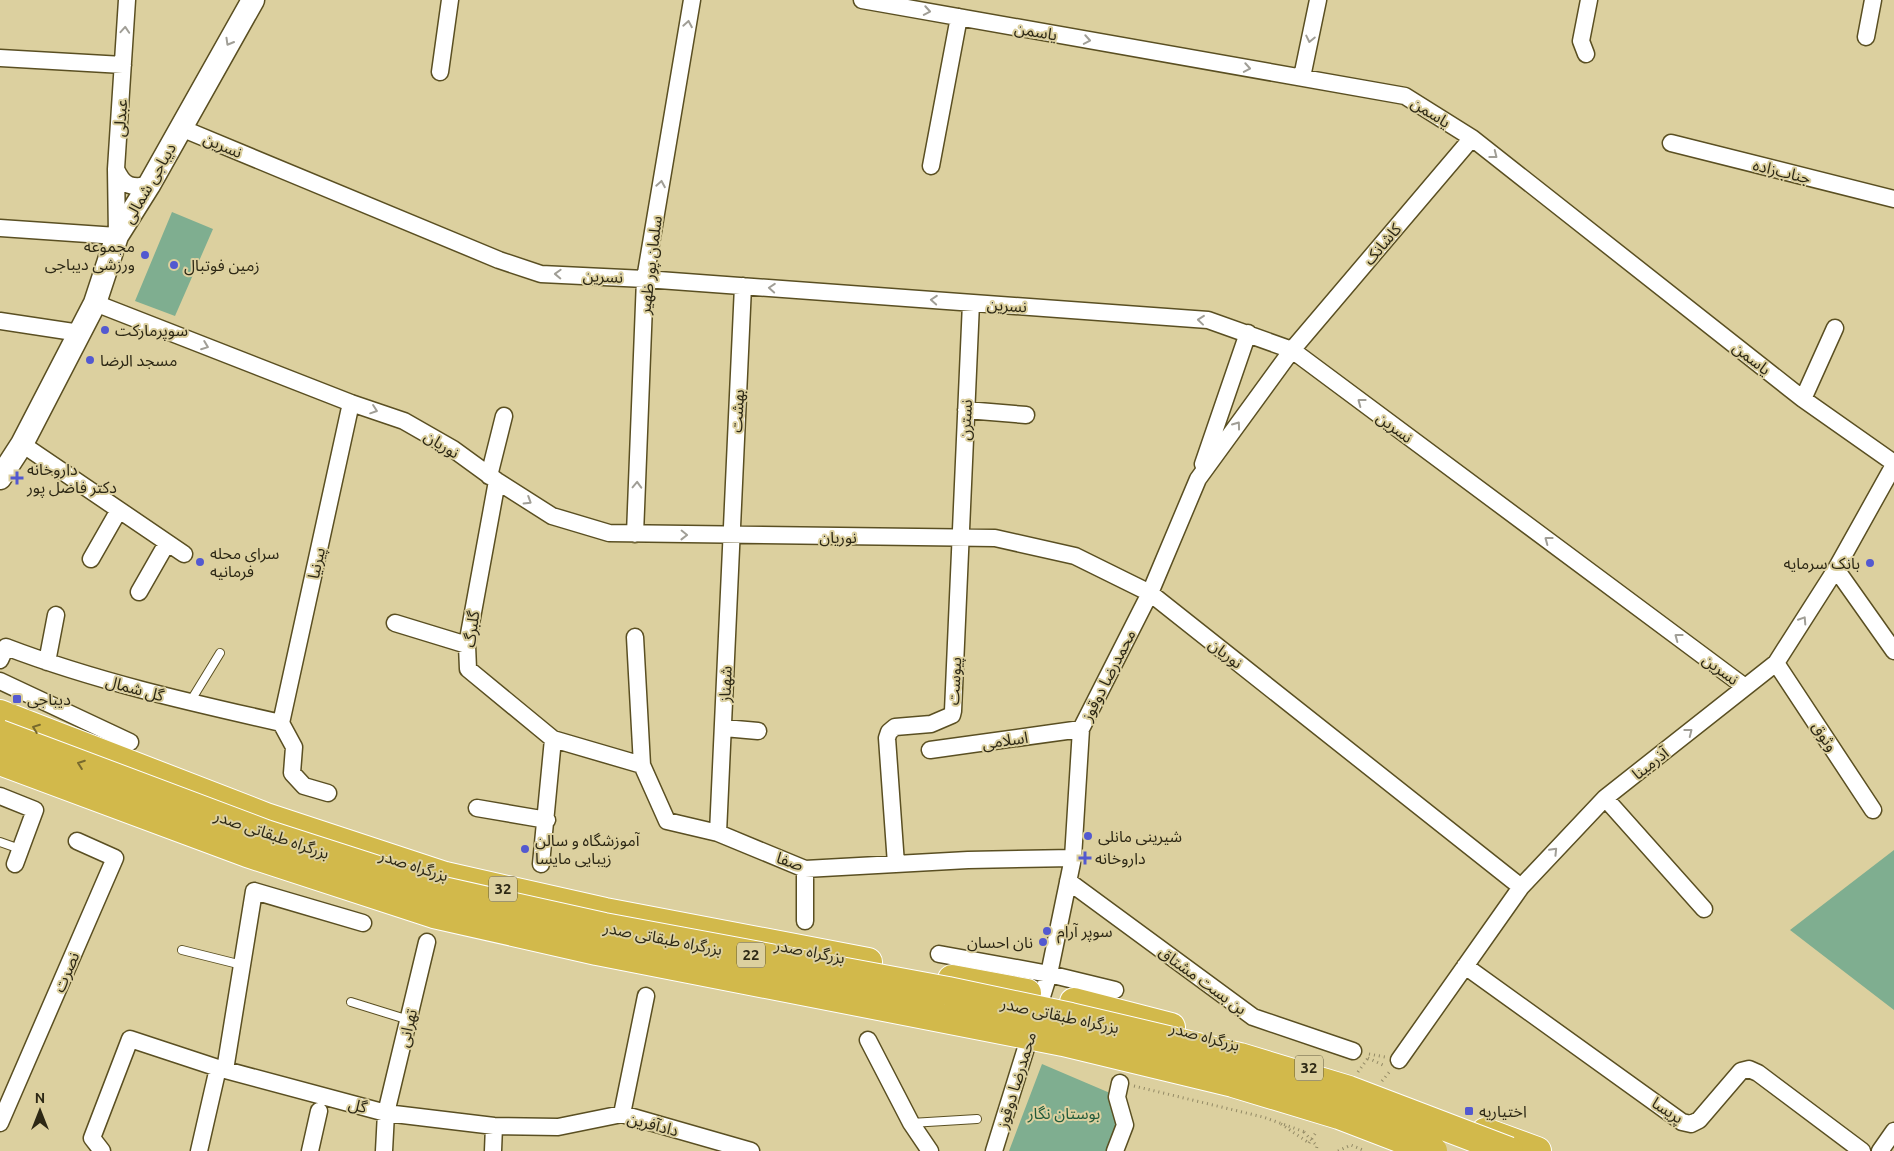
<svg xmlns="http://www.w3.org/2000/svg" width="1894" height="1151" font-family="Ubuntu,'Noto Sans Arabic',sans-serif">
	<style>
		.green { fill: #7fae90 }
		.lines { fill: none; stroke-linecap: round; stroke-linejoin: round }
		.lane-casing { stroke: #5a4f22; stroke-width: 10 }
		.street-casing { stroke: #5a4f22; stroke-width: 19 }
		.secondary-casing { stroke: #5a4f22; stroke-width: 25 }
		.highway-casing { stroke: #fff; stroke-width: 30 }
		.path { stroke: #928965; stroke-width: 3; stroke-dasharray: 1 4; stroke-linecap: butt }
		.lane { stroke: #fff; stroke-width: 8 }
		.street { stroke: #fff; stroke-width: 16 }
		.secondary { stroke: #fff; stroke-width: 22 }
		.highway { stroke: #d2b94b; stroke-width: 28 }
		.highway-bridge-casing { stroke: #fff; stroke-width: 30; stroke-linecap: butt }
		.path-bridge { stroke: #928965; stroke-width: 3; stroke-dasharray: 1 4; stroke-linecap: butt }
		.highway-bridge { stroke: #d2b94b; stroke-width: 28 }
		.oneway { stroke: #a09e96 }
		.oneway2 { stroke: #77692d }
		.poi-dot { fill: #5359d0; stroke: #dcd09f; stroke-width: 2 }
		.labels { text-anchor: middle; stroke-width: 4; stroke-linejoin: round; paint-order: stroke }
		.shield { fill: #dcd09f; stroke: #625a3e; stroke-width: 1 }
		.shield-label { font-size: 15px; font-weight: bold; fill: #2d2815 }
		.street-label { font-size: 16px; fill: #2d2815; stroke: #dcd09f }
		.poi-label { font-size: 16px; fill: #2d2815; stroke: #dcd09f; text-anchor: start }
		.park-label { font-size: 16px; fill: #205a3a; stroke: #dcd09f }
	</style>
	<rect width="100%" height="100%" fill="#dcd09f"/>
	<path class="green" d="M172 212 213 229 175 316 135 301Z
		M1894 850V1010L1790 930Z
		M1042 1064 1110 1093 1120 1124 1110 1151H1009Z"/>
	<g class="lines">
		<defs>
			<path id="lane" d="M190 702 220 653
				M0 842 20 849
				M182 950 242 965
				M351 1002 409 1020
				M911 1123 977 1119"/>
			<path id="street" d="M862 0 1405 96 1472 138 1803 399 1894 463
				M1866 37 1873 0
				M1586 54 1581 41 1589 0
				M0 58 123 65
				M440 72 450 0
				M1302 77 1318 0
				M181 128 499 260 541 274 645 279 1208 320 1292 350 1745 687
				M1671 143 1894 199
				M931 166 959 17
				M116 169C124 187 132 188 149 185
				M0 228 117 236 116 169 127 0
				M95 303 351 403 404 421 453 449 497 481 552 516 609 533 995 538 1075 556 1150 593 1521 887
				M0 321 80 333
				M1803 399 1835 328
				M966 410 1026 415
				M22 444 184 554
				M1203 464 1248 333
				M489 476 504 416
				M497 481 467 645 468 669 553 739 642 765
				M635 534 645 279 692 0
				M91 559 119 510
				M1836 569 1894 651
				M139 592 167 543
				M395 623 467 645
				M635 637 642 765 667 821 718 833 805 869 968 860 1073 858
				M0 660 6 647C95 681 188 702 281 723
				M47 662 56 615
				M1776 663 1873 810
				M0 681 130 742
				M281 723 351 403
				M281 723 294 747 292 773 304 786 328 793
				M724 728 758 731
				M930 750 1081 729
				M0 796 35 810 15 864
				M1605 798 1704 909
				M477 808 547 820
				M718 833 743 286
				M541 864 553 739
				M896 864 887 738 889 732 895 727 931 724 952 715 953 711 971 303
				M805 869V921
				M1068 881 1253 1017 1353 1051
				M939 954 1049 974 1115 990
				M1465 966 1682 1122 1691 1124 1699 1120 1741 1071 1749 1069 1758 1073 1862 1151
				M868 1040 911 1123 930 1151
				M1399 1060 1521 887 1605 798 1776 663 1836 569 1894 465
				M225 1070 254 891 363 923
				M622 1114 646 996
				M0 1123 115 858 77 841
				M102 1151 92 1138 130 1039 218 1068 386 1113 494 1126 558 1127 622 1114 751 1151
				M199 1151 218 1068
				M310 1151 319 1111
				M384 1151 386 1113 427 942
				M493 1151 494 1126
				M994 1151 1049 974 1073 858 1081 729 1150 593 1198 479 1292 350 1472 138
				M1115 1151 1125 1125 1117 1097 1120 1083
				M1880 1151 1894 1131"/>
			<path id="secondary" d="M0 478 22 444 95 303 117 236 149 185 253 0"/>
			<path id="highway" d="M0 714 266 817 445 876 605 912 868 962
				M952 979 1027 993
				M1074 1002 1171 1027
				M1485 1132 1537 1151"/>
		</defs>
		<use href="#lane" class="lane-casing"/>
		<use href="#street" class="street-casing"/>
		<use href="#secondary" class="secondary-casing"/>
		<use href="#highway" class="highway-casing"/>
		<path class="path" d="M1369 1054 1385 1057
			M1368 1058 1385 1066
			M1382 1081 1391 1070
			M1134 1086 1263 1117 1305 1132
			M1281 1124 1309 1143
			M1304 1132 1317 1146 1316 1151
			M1338 1151 1351 1145 1365 1151"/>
		<use href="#lane" class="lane"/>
		<use href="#street" class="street"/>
		<use href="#secondary" class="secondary"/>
		<use href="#highway" class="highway"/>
		<defs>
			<path id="highway-bridge" d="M0 734 266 834 443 891 604 927 948 991 1071 1017 1240 1057 1349 1090 1509 1151
				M0 761 247 853 434 914 597 951 1063 1042 1233 1083 1339 1115 1433 1151"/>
		</defs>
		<use href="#highway-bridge" class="highway-bridge-casing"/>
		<path class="path-bridge" d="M1358 1072 1368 1058
			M1309 1143 1317 1131"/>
		<use href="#highway-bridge" class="highway-bridge"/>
	</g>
	<defs><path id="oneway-chevron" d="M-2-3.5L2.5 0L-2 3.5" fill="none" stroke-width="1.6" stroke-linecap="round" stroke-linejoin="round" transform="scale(1.25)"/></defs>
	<g class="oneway">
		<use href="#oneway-chevron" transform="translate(927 11) rotate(10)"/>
		<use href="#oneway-chevron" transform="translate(688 24) rotate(-80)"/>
		<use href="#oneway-chevron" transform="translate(125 30) rotate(-86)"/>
		<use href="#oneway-chevron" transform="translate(1310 39) rotate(102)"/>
		<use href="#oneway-chevron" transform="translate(1087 40) rotate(10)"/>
		<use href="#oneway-chevron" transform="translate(229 42) rotate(120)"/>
		<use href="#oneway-chevron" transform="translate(1247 68) rotate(10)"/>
		<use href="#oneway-chevron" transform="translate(1494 155) rotate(38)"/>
		<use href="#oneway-chevron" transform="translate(661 184) rotate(-80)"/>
		<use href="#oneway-chevron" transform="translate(558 274) rotate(-178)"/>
		<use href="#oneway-chevron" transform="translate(772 288) rotate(-176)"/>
		<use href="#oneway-chevron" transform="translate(934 300) rotate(-176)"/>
		<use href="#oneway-chevron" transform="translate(1201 320) rotate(-174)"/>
		<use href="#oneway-chevron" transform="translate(205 346) rotate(21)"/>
		<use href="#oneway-chevron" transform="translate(1361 402) rotate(-143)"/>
		<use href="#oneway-chevron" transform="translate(374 410) rotate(19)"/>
		<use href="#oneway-chevron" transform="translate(1237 425) rotate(-54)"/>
		<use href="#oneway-chevron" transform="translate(637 485) rotate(-88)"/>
		<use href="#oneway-chevron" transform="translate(528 501) rotate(32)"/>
		<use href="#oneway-chevron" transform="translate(684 535) rotate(1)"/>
		<use href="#oneway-chevron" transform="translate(1548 540) rotate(-143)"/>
		<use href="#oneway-chevron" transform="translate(1803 620) rotate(-57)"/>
		<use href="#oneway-chevron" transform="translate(1678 637) rotate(-143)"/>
		<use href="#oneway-chevron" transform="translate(1689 732) rotate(-38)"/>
		<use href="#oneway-chevron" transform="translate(1554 851) rotate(-46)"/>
	</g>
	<g class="oneway2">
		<use href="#oneway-chevron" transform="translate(36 728) rotate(-159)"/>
		<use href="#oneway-chevron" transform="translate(81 764) rotate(-160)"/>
	</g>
	<g class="poi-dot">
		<circle cx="145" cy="255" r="5"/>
		<circle cx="174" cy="265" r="5"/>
		<circle cx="105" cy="330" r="5"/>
		<circle cx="90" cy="360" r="5"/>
		<path d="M14.5 470.5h5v5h5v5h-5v5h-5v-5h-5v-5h5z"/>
		<circle cx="200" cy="562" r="5"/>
		<circle cx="1870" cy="563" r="5"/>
		<rect x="12" y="694" width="10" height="10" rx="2.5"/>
		<circle cx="1088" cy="836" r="5"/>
		<circle cx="525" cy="849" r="5"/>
		<path d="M1082.5 850.5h5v5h5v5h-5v5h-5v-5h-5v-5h5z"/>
		<circle cx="1047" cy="931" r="5"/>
		<circle cx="1043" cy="942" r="5"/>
		<rect x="1464" y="1106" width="10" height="10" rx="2.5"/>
	</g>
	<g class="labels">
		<g class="shield">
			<rect x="489" y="876.5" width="28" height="25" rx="4"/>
			<rect x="737" y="942.5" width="28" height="25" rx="4"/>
			<rect x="1295" y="1055.5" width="28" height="25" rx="4"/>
		</g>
		<g class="shield-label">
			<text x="503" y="894">32</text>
			<text x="751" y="960">22</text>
			<text x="1309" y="1073">32</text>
		</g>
		<g class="street-label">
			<text transform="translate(1036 31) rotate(10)" y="6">یاسمن</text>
			<text transform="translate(1431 112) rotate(32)" y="6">یاسمن</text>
			<text transform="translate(120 118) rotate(-86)" y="6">عبدلی</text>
			<text transform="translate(223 145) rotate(23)" y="6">نسرین</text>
			<text transform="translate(1782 171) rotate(14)" y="6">جناب‌زاده</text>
			<text transform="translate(149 183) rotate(-60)" y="6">دیباجی شمالی</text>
			<text transform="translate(1382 244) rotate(-50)" y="6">کاشانک</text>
			<text transform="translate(650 265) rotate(-83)" y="6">سلمان پور ظهیر</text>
			<text transform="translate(603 276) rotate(3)" y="6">نسرین</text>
			<text transform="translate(1007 305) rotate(4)" y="6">نسرین</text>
			<text transform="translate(1752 358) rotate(38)" y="6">یاسمن</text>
			<text transform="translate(737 411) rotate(-87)" y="6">بهشت</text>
			<text transform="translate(965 420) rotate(-87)" y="6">نسترن</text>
			<text transform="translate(1395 427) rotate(37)" y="6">نسرین</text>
			<text transform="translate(442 444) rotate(32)" y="6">نوریان</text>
			<text x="838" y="543">نوریان</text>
			<text transform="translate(316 563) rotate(-78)" y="6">پیرنیا</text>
			<text transform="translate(471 629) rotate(-82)" y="6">گلبرگ</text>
			<text transform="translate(1226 653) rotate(38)" y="6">نوریان</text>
			<text transform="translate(1721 669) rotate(37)" y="6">نسرین</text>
			<text transform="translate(1108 675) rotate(-63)" y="6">محمدرضا دوقوز</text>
			<text transform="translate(954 681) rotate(-87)" y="6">پیوست</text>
			<text transform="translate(725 684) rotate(-88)" y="6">شهناز</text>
			<text transform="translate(135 688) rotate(15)" y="6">گل شمال</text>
			<text transform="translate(1825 736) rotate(56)" y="6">وثوق</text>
			<text transform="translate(1005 740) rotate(-8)" y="6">اسلامی</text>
			<text transform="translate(1650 763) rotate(-38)" y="6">آذرمینا</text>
			<text transform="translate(272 834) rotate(19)" y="6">بزرگراه طبقاتی صدر</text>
			<text transform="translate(790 861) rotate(19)" y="6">صفا</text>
			<text transform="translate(414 865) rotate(18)" y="6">بزرگراه صدر</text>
			<text transform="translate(663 938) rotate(11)" y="6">بزرگراه طبقاتی صدر</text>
			<text transform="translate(810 951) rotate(11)" y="6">بزرگراه صدر</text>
			<text transform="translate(66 972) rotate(-67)" y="6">نصرت</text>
			<text transform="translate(1203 980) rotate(36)" y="6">بن بست مشتاق</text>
			<text transform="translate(1060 1015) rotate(12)" y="6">بزرگراه طبقاتی صدر</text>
			<text transform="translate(407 1028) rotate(-77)" y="6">تهرانی</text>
			<text transform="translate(1205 1036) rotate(15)" y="6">بزرگراه صدر</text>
			<text transform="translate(1016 1080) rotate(-73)" y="6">محمدرضا دوقوز</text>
			<text transform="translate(358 1105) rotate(15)" y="6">گل</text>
			<text transform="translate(1668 1110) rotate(33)" y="6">پریسا</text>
			<text transform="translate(653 1124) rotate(15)" y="6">دادآفرین</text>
		</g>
		<g class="poi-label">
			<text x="135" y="252" text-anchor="end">مجموعه<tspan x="135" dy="18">ورزشی دیباجی</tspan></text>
			<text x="184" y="271">زمین فوتبال</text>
			<text x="115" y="336">سوپرمارکت</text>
			<text x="100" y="366">مسجد الرضا</text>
			<text x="27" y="475">داروخانه<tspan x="27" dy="18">دکتر فاضل پور</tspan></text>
			<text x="210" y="559">سرای محله<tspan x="210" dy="18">فرمانیه</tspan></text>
			<text x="1860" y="569" text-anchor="end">بانک سرمایه</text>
			<text x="27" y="705">دیباجی</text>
			<text x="1098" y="842">شیرینی مانلی</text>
			<text x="535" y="846">آموزشگاه و سالن<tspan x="535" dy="18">زیبایی مایسا</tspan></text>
			<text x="1095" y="864">داروخانه</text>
			<text x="1057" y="937">سوپر آرام</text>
			<text x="1033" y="948" text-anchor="end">نان احسان</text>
			<text x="1479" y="1117">اختیاریه</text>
		</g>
		<g class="park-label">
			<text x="1064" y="1119">بوستان نگار</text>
		</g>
	</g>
	<g transform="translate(40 1111)" stroke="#dcd09f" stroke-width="4" paint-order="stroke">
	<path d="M0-4L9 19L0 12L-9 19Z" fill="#2d2815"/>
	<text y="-8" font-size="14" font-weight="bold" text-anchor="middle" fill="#2d2815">N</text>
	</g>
</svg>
